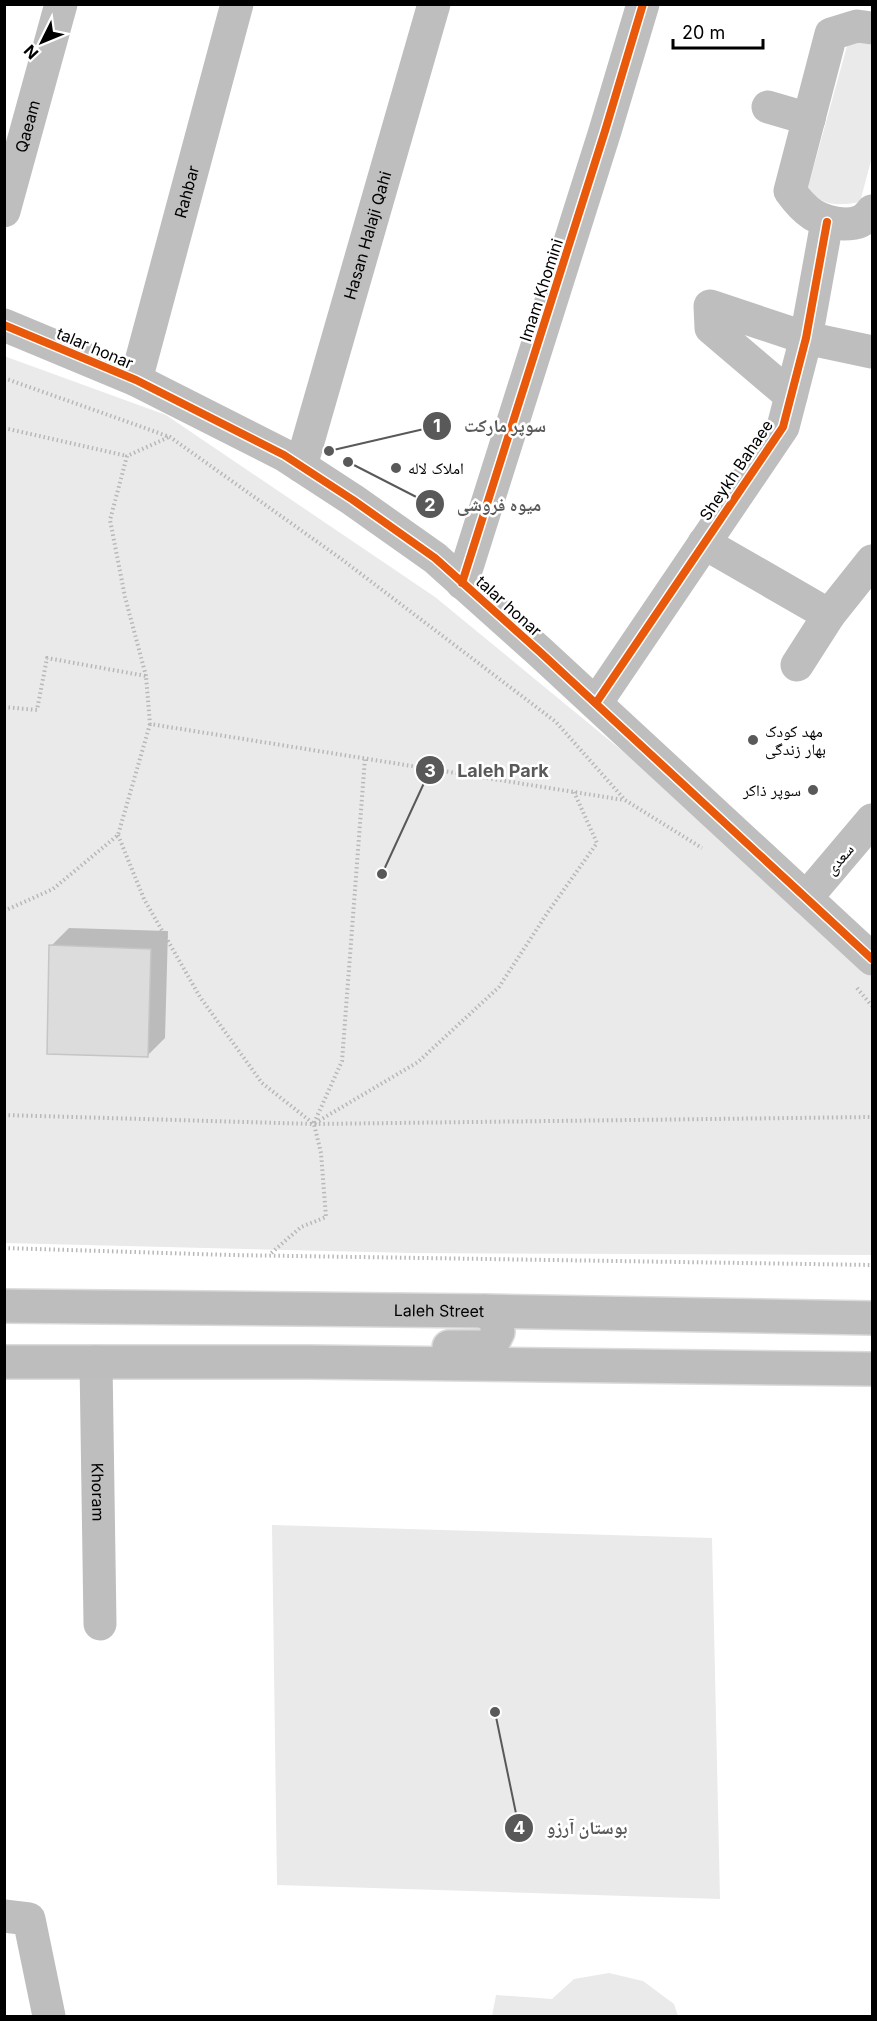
<svg xmlns="http://www.w3.org/2000/svg" width="877" height="2021" font-family="Inter,'Noto Naskh Arabic',sans-serif">
	<style>
		.green { fill: #eaeaea }
		.shadow { fill: #0003 }
		.building { fill: #dcdcdc; stroke: #c5c5c5; stroke-width: 1.5 }
		.lines { fill: none; stroke-linecap: round; stroke-linejoin: round }
		.primary-casing { stroke: #dbdbdb; stroke-width: 36 }
		.path { stroke: #b8b8b8; stroke-width: 4; stroke-dasharray: 1.5 3; stroke-linecap: butt }
		.minor { stroke: #bebebe; stroke-width: 33 }
		.primary { stroke: #bdbdbd; stroke-width: 33 }
		.cycleway-casing { stroke: #fff; stroke-width: 11 }
		.cycleway { stroke: #e8590c; stroke-width: 8 }
		.poi-dot { fill: #595959; stroke: #fff; stroke-width: 2 }
		.labels { text-anchor: middle; stroke-width: 5; stroke-linejoin: round; paint-order: stroke }
		.street-label { font-size: 16px; fill: #000; stroke: #fff }
		.poi-label { font-size: 16px; fill: #000; stroke: #fff; text-anchor: start }
		.leader { fill: none; stroke: #595959; stroke-width: 2 }
		.callout-dot { fill: #595959; stroke: #fff; stroke-width: 2 }
		.mark-label { font-size: 18px; text-anchor: middle; font-weight: bold; fill: #fff }
		.callout-label { font-size: 18px; text-anchor: middle; font-weight: bold; fill: #595959; stroke: #fff; stroke-width: 5; stroke-linejoin: round; paint-order: stroke }
	</style>
	<rect width="100%" height="100%" fill="#fff"/>
	<path class="green" d="M867 40 872 43V157L860 202C837 206 826 206 807 191L847 46Z
		M4 356 166 415 435 597 648 772 872 977V1255L411 1253 5 1243Z
		M272 1525 712 1538 720 1899 277 1885Z
		M609 1973 643 1981 674 2004 678 2016H492L496 1995 552 1999 574 1979Z"/>
	<path class="shadow" d="M69 928 168 931 165 1038 147 1056 51 946Z"/>
	<path class="building" d="M49 945 151 949 148 1057 47 1054Z"/>
	<g class="lines">
		<defs>
			<g id="primary">
				<path id="s5" d="M4 1306 485 1311 872 1318"/>
				<path d="M449 1347H485L493 1342 498 1332 496 1320 485 1311"/>
				<path d="M4 1362H308L872 1369"/>
			</g>
		</defs>
		<use href="#primary" class="primary-casing"/>
		<path class="path" d="M4 378 170 437 340 558 556 722 625 800 702 848
			M4 428 127 456
			M146 676 125 597 110 520 127 456 169 437
			M4 707 37 710 47 658 146 676 150 724 624 800
			M118 835 144 899 200 997 262 1083 314 1124 321 1153 326 1217 301 1227 269 1255
			M4 911 53 889 118 835 150 724
			M857 988 872 1006
			M4 1115 314 1124 872 1117
			M314 1123 342 1061 365 758
			M315 1123 418 1062 499 987 548 912 597 843 574 792
			M4 1248 230 1255 872 1265"/>
		<g class="minor">
			<path d="M872 28 857 26 831 34 790 191C805 212 818 222 844 224 858 224 864 221 872 211"/>
			<path d="M768 107 809 119"/>
			<path id="s1" d="M4 211 61 4"/>
			<path d="M4 325 136 380 284 455 353 500 435 558 540 652 872 959"/>
			<path id="s2" d="M136 380 237 4"/>
			<path d="M791 396 711 328 710 306 806 338 872 352"/>
			<path id="s3" d="M301 466 434 4"/>
			<path d="M704 543 829 615"/>
			<path d="M462 583 605 131 643 4"/>
			<path d="M797 665 829 615 872 561"/>
			<path d="M596 703 783 427 806 338 827 222"/>
			<path d="M806 898 872 820"/>
			<path id="s4" d="M96 1362 100 1624"/>
			<path d="M4 1916 29 1919 49 2016"/>
		</g>
		<use href="#primary" class="primary"/>
		<defs>
			<path id="cycleway" d="M4 325 136 380 284 455 353 500 435 558 540 652 872 959
				M462 583 605 131 643 4
				M596 703 783 427 806 338 827 222"/>
		</defs>
		<use href="#cycleway" class="cycleway-casing"/>
		<use href="#cycleway" class="cycleway"/>
	</g>
	<g class="poi-dot">
		<circle cx="396" cy="468" r="6"/>
		<circle cx="753" cy="740" r="6"/>
		<circle cx="813" cy="790" r="6"/>
	</g>
	<g class="labels">
		<g class="street-label">
			<text dy="6" stroke="none"><textPath href="#s1" startOffset="88">Qaeam</textPath></text>
			<text dy="6" stroke="none"><textPath href="#s2" startOffset="195">Rahbar</textPath></text>
			<text dy="6" stroke="none"><textPath href="#s3" startOffset="240">Hasan Halaji Qahi</textPath></text>
			<text transform="translate(541 290) rotate(-72)" y="6">Imam Khomini</text>
			<text transform="translate(95 348) rotate(23)" y="6">talar honar</text>
			<text transform="translate(736 470) rotate(-56)" y="6">Sheykh Bahaee</text>
			<text transform="translate(509 606) rotate(42)" y="6">talar honar</text>
			<text transform="translate(839 859) rotate(-50)" y="6">سعدی</text>
			<text dy="6" stroke="none"><textPath href="#s5" startOffset="435">Laleh Street</textPath></text>
			<text dy="6" stroke="none"><textPath href="#s4" startOffset="130">Khoram</textPath></text>
		</g>
		<g class="poi-label">
			<text x="408" y="474">املاک لاله</text>
			<text x="765" y="737">مهد کودک<tspan x="765" dy="18">بهار زندگی</tspan></text>
			<text x="801" y="796" text-anchor="end">سوپر ذاکر</text>
		</g>
	</g>
	<path class="leader" d="M329 451L437 426M348 462L430 504M382 874L430 770M495 1712L519 1828"/>
	<g class="callout-dot">
		<circle cx="329" cy="451" r="6"/>
		<circle cx="348" cy="462" r="6"/>
		<circle cx="382" cy="874" r="6"/>
		<circle cx="495" cy="1712" r="6"/>
		<circle cx="437" cy="426" r="15"/>
		<circle cx="430" cy="504" r="15"/>
		<circle cx="430" cy="770" r="15"/>
		<circle cx="519" cy="1828" r="15"/>
	</g>
	<g class="mark-label">
		<text x="437" y="432">1</text>
		<text x="430" y="511">2</text>
		<text x="430" y="777">3</text>
		<text x="519" y="1834">4</text>
	</g>
	<g class="callout-label">
		<text x="505" y="432">سوپر مارکت</text>
		<text x="499" y="511">میوه فروشی</text>
		<text x="503" y="777">Laleh Park</text>
		<text x="587" y="1834">بوستان آرزو</text>
	</g>
	<rect width="877" height="2021" fill="none" stroke="#000000" stroke-width="12"/>
	<g transform="translate(42 42) rotate(227)" stroke="#ffffff" stroke-width="4.5" paint-order="stroke">
	<path d="M0-4.5L10 22L0 15L-10 22Z" fill="#000000"/>
	<text y="-9" font-size="16" font-weight="bold" text-anchor="middle" fill="#000000">N</text>
	</g>
	<path d="M673 39v9h90v-9" fill="none" stroke="#000000" stroke-width="3"/>
	<text x="682" y="39" font-size="18" fill="#000000" stroke="#ffffff" stroke-width="4.5" paint-order="stroke">20 m</text>
</svg>
